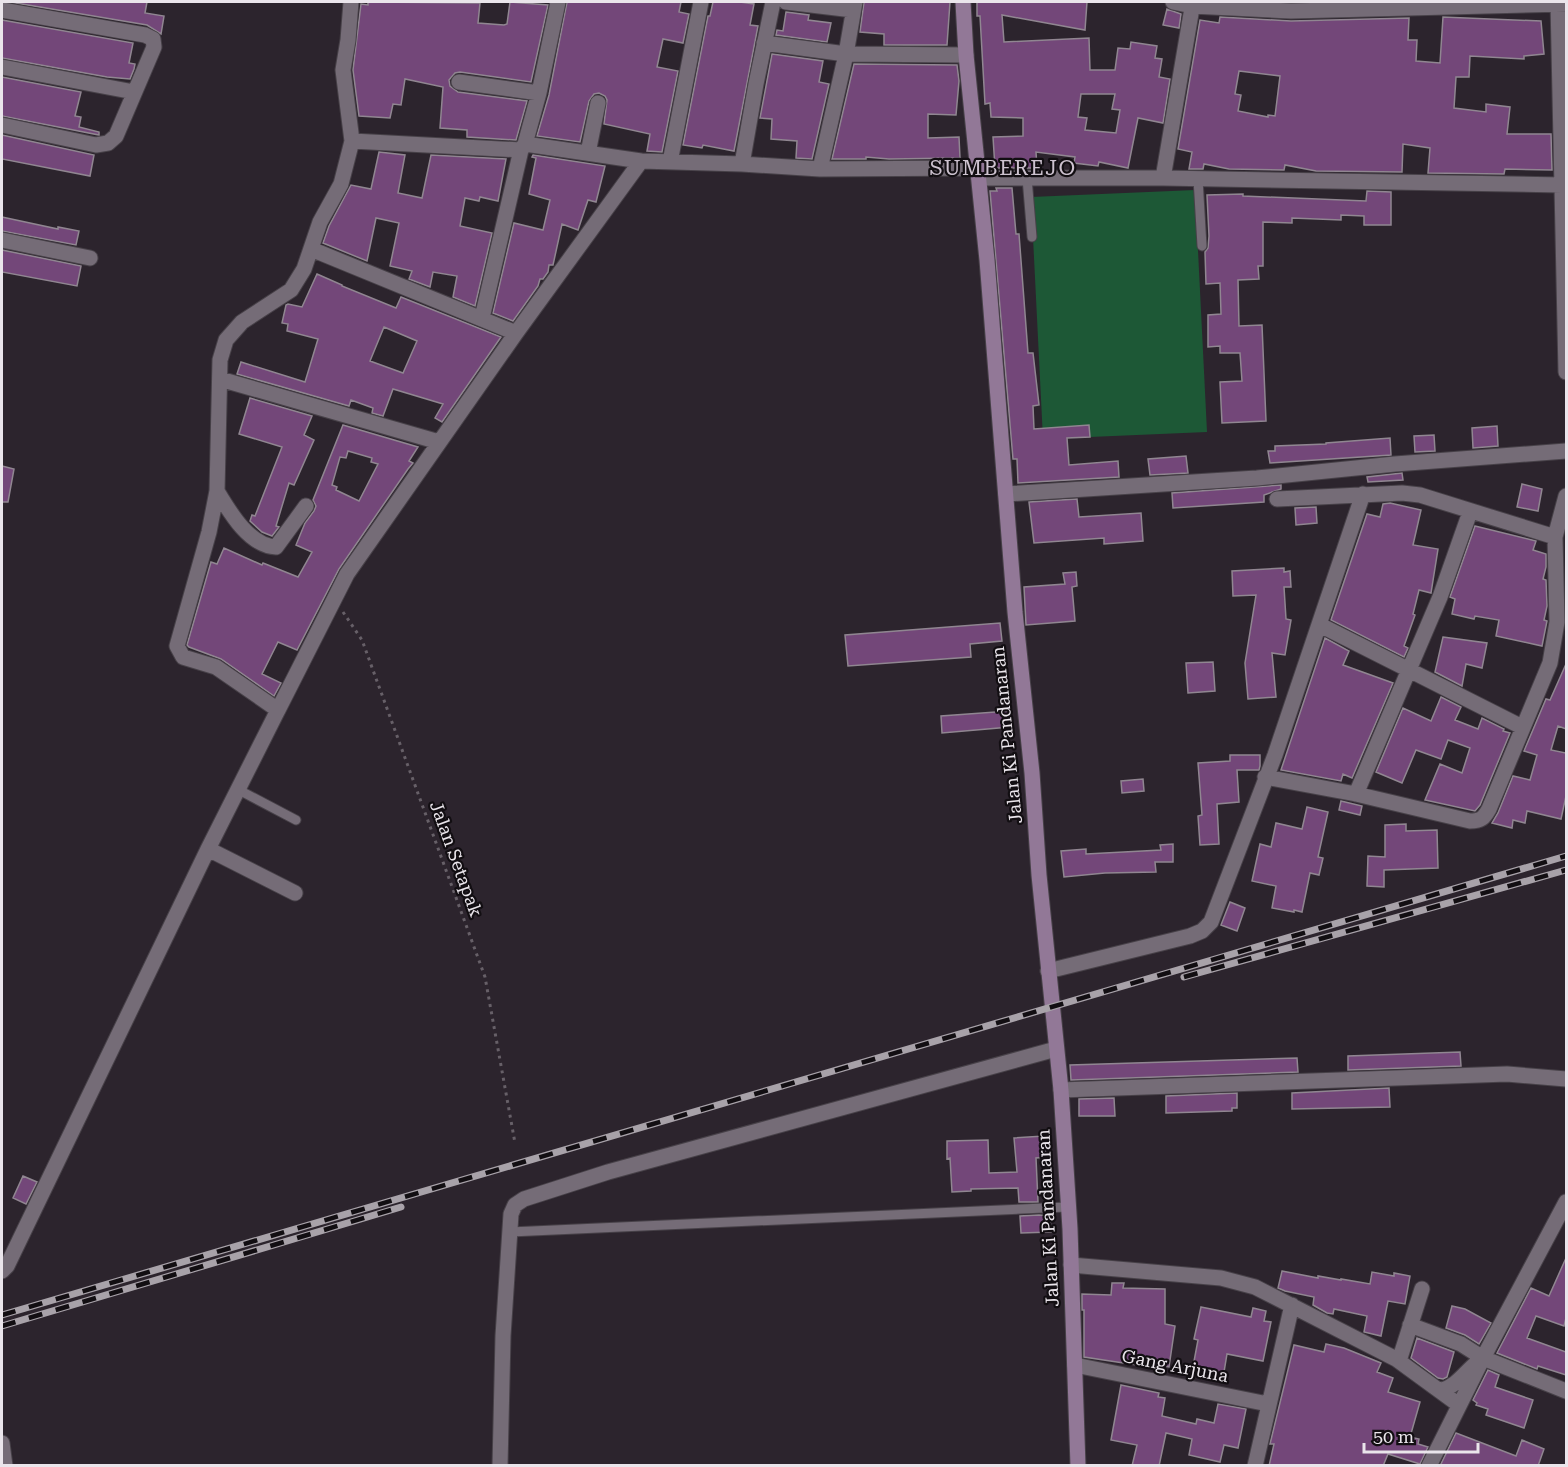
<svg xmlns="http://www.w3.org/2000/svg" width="1568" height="1467" font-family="'Roboto Serif',serif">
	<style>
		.green { fill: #1d5836 }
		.building { fill: #734779; stroke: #908691; stroke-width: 1.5; fill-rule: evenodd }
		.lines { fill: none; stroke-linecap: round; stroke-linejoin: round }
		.service-casing { stroke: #474148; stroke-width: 11 }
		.minor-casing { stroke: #474148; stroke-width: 17 }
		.secondary-casing { stroke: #474148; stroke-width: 17 }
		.path { stroke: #676068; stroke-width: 3; stroke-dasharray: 3 4.5; stroke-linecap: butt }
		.service { stroke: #756c77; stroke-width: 9 }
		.minor { stroke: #756c77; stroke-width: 15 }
		.secondary { stroke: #927897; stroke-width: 15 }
		.rail-casing { stroke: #a8a2a9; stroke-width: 7 }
		.rail { stroke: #120e12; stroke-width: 4.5; stroke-dasharray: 14; stroke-linecap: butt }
		.labels { text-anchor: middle; stroke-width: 4.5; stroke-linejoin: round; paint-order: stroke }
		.street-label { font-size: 18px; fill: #eae5eb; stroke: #120e12 }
		.quarter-label { font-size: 21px; letter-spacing: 1.5px; fill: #cdc2cf; stroke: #120e12 }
	</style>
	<rect width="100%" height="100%" fill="#2c242d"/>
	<path class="green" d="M1195 190 1207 432 1043 439 1031 197Z"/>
	<path class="building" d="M10 2H147L145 13 164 16 161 34 147 25Z
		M368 2 480 3 478 23 504 25 507 24 510 2 548 5 531 82 460 72 455 73 449 80 450 86 458 92 527 101 516 140 467 137V130L440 128 443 87 405 79 401 105 393 104 390 118 359 116 353 70 361 4 368 5Z
		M567 2H681L679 12 689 14 683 43 663 39 657 67 678 71 662 152 647 151 650 134 604 124 607 100 605 96 599 93 594 94 589 101 580 142 537 136 549 95Z
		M713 2H740L754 4 750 25 758 26 734 151 703 145 702 148 683 145 708 16H710Z
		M864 2H950L947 45H884V34L860 32Z
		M977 2H1087L1085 30 1002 15 1004 42 1089 38 1090 70H1115L1118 48 1130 49 1131 42 1157 46 1155 58 1162 59 1159 77 1170 79 1163 123 1138 118 1128 168 1099 162 1098 166 1074 163 1075 157 1036 152 1037 168H995L993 137 1023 136V118L991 117 990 103 985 104 980 16H977ZM1081 94H1115L1112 109 1120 110 1116 133 1085 130 1087 118 1078 117Z
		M1167 9 1181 14 1179 28 1163 25Z
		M786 12 809 15 808 20 831 23 827 42 776 35 777 30 783 31Z
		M1220 17 1291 21 1409 18 1408 40H1417L1416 61 1440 63 1443 17 1541 21 1544 54 1524 56V59L1470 56 1469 77H1456L1454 108 1486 112V104L1510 107 1507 134H1551L1552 170 1505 169 1504 174 1428 173 1430 148 1403 144 1402 172 1316 171 1285 165 1284 170 1229 169 1204 164 1203 169H1189L1192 152 1178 149 1200 20 1219 23ZM1239 71 1280 76 1275 116 1268 115V117L1238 111 1241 95 1235 94Z
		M2 20 133 43 129 63 135 64 134 69 130 79 107 77 2 58Z
		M772 54 823 61 819 82 829 84 812 159 796 158 797 141 771 139 772 119 760 118Z
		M854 64 957 65 959 81 956 115 928 114V138L959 137 960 158 889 159 866 157V159H832Z
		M2 77 81 92 75 116 81 117 79 127 99 132V135L2 116Z
		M2 135 94 155 90 176 2 159Z
		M379 152 405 155 398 193 422 198 431 155 506 159 498 201 480 197 479 201 465 198 460 226 492 233 475 306 453 297 457 276 433 272 430 287 409 279 412 271 390 266 399 223 376 218 367 261 323 243 329 226 351 185 371 189Z
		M533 155 605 166 596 202 588 200 578 230 562 224 553 265H549L548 272 543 279H540L538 286 513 321 493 313 514 223 543 230 550 200 529 194 536 158 532 157Z
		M996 188H1012L1016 234H1019L1028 353H1033L1039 405 1033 406 1034 429 1089 425 1090 437 1067 438 1069 465 1118 461 1119 477 1018 483 1017 459H1013L990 191H997Z
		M1367 191 1391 192V225H1364V216L1341 215V220L1292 218V223L1263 222V266H1258L1259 279 1238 280 1239 326 1262 325 1266 421 1222 423 1220 382 1242 381 1240 353H1220V346L1208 347V315L1221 314 1220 283 1206 284 1205 252 1208 248 1209 236 1207 195 1243 194V196L1366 201Z
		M2 217 58 229V227L79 231 76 245 2 231Z
		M2 250 81 266 77 286 2 272Z
		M317 274 342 285V286L396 308 401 297 501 337 442 422 435 418 443 404 393 389 383 416 372 413 373 408 351 400 349 406 237 374 241 362 305 382 318 339 287 331 288 324 282 323 286 305 288 304 302 307ZM384 327 417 341 403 373 370 361Z
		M250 398 312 416 304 435 314 440 294 485 289 483 276 526 279 527 272 536 262 532 250 521 252 515 255 516 282 447 239 434Z
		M343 425 418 447 409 461 413 463 408 469 339 569 297 650 278 642 262 674 281 683 274 696 221 659 189 647 187 645 211 562 217 564 224 548 262 565 263 563 298 577 312 552 296 545 305 523 314 511 316 506 313 500ZM348 451 372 458 371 462 378 464 359 501 336 490 337 487 332 485 340 457 346 458Z
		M1497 426 1498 446 1473 448 1472 428Z
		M1434 435 1435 451 1415 452 1414 436Z
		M1390 438 1391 455 1270 463 1268 451H1275V446L1326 444V443Z
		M1186 456 1188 473 1150 475 1148 459Z
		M2 466 14 469 8 502H2Z
		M1402 473 1403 480 1368 482 1367 477Z
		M1522 484 1542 489 1538 511 1517 507Z
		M1281 485V489L1264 495V502L1173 508 1172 493Z
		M1077 499 1079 517 1141 513 1143 541 1104 544V538L1034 543 1029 502Z
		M1390 503 1421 510 1413 545 1438 549 1431 593 1419 590 1413 614 1415 615 1404 646 1408 648 1404 657 1331 620 1367 514 1380 517 1383 504Z
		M1316 507 1317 523 1296 525 1295 508Z
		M1475 526 1536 541 1533 550 1546 554V567L1543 579 1546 580 1547 606 1544 620 1547 621 1542 646 1496 636 1499 620 1475 616 1474 619 1452 614 1455 599 1450 597Z
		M1284 568V572L1290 571 1291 587H1284L1286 619 1291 620 1285 655 1272 653 1276 697 1248 699 1245 663 1256 595 1233 596 1232 571Z
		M1076 572 1077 586 1072 587 1075 621 1026 625 1024 587 1065 584 1063 573Z
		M1000 623 1002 641 970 644 971 657 848 666 845 635Z
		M1443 637 1487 643 1482 668 1466 664 1462 686 1435 672Z
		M1325 638 1349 651 1343 665 1393 683 1352 778 1343 774 1341 781 1281 770Z
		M1213 662 1215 691 1188 693 1186 663Z
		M1566 664V729L1558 726 1551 750 1566 753V796L1561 819 1527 811 1525 823 1513 820 1512 828 1492 823 1498 813 1513 776 1530 780 1537 755 1524 751 1546 699 1550 700Z
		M1441 697 1461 707 1455 720 1478 729 1482 718 1504 729 1503 731 1510 733 1480 805 1475 811 1425 800 1440 764 1462 773 1470 748 1448 740 1441 759 1416 750 1402 783 1376 772 1403 708 1431 721Z
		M1009 711 1010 727 942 733 941 716Z
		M1230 755H1260V766L1259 770H1237L1239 802 1217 804 1219 844 1200 845 1198 816 1202 815 1198 763 1230 761Z
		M1143 779 1144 791 1122 793 1121 781Z
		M1341 801 1362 806 1360 815 1339 810Z
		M1307 807 1328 812 1318 857 1323 858 1319 875 1310 873 1302 912 1294 910V912L1272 908 1276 886 1252 881 1260 844 1271 847 1276 823 1302 829Z
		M1406 824V831L1437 830 1438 868 1384 870V887L1367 886 1368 856 1385 857V825Z
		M1173 844V862H1155L1156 872 1105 873 1064 877 1061 851 1086 849V854L1161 850 1160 845Z
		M1230 902 1245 908 1237 931 1221 925Z
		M1460 1052 1461 1066 1348 1070V1056Z
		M1297 1058 1298 1072 1071 1080 1070 1065Z
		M1389 1088 1390 1107 1292 1109V1093Z
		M1237 1093V1108H1232V1111L1166 1113V1096Z
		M1114 1098 1115 1116H1079V1099Z
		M1044 1136 1046 1157 1036 1158 1038 1202H1019L1018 1188 971 1189V1191L952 1192 950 1158 947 1159V1141L988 1140 989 1173 1017 1172 1014 1138Z
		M23 1176 37 1182 26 1204 13 1198Z
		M1039 1215 1050 1216 1051 1232 1021 1233 1020 1216Z
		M1566 1258V1318L1564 1326 1536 1316 1527 1338 1566 1352V1375L1538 1366 1537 1369 1497 1353 1531 1288 1549 1296Z
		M1282 1271 1318 1278V1276L1341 1280V1279L1370 1284 1372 1272 1394 1276V1273L1410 1276 1405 1304 1388 1301 1381 1336 1364 1332 1367 1316 1334 1309 1333 1314 1327 1313 1313 1305 1314 1297 1285 1291 1278 1288Z
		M1112 1283H1124L1123 1288 1165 1289V1324L1175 1326 1169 1367 1143 1363V1366L1084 1357V1310H1082V1294L1111 1295Z
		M1452 1306 1465 1309 1491 1323 1479 1344 1465 1335 1446 1328Z
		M1201 1307 1251 1317 1253 1308 1266 1311 1264 1321 1271 1322 1263 1361 1227 1354 1223 1378 1192 1372 1198 1340 1194 1339Z
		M1417 1338 1454 1352 1447 1377 1443 1379 1438 1378 1411 1358Z
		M1326 1344 1344 1348 1381 1363 1377 1372 1393 1378 1388 1392 1420 1402 1410 1437 1419 1439 1418 1444 1428 1447 1420 1464 1388 1454 1383 1466H1269L1274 1444H1270L1294 1345 1324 1352Z
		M1488 1370 1499 1375 1495 1387 1533 1400 1524 1428 1486 1415 1488 1409 1476 1405 1477 1403 1473 1400Z
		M1121 1385 1159 1393 1158 1397 1165 1398 1162 1416 1196 1424 1197 1419 1214 1423 1218 1404 1246 1409 1238 1448 1224 1445 1220 1462 1189 1455 1192 1439 1166 1433 1159 1466H1132L1137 1445 1111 1440Z
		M1456 1433 1516 1456 1522 1440 1544 1449 1538 1466H1440Z"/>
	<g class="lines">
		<defs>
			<path id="service" d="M1027 178 1032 237
				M1198 179 1202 246
				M237 789 296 820
				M510 1232 1067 1207"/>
			<path id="minor" d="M351 2 348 40 343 70 352 141 341 184 320 222 304 269 291 290 242 322 226 340 220 360 217 491 209 532 177 646 183 657 216 667 278 710 347 574 516 333 641 161 742 164 820 169 978 168
				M786 2 853 10
				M1173 2 1192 6 1291 11 1566 4
				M1558 2 1566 372
				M2 10 145 35 153 39 154 47 116 136 108 143 96 145 2 125
				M764 43 846 54 966 55
				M2 67 134 92
				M459 82 539 93
				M352 141 521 150
				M525 144 641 161
				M588 153 598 103
				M670 162 701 2
				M742 164 756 84 773 2
				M820 169 846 54 855 2
				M979 178H1163L1562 185
				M1163 178 1193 2
				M2 240 90 258
				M311 249 516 333
				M482 318 521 150 525 144 539 93 558 2
				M220 379 439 442
				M217 491C229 511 249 546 276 547L306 506
				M1006 494 1257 478 1395 464 1566 451
				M1277 499 1402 493 1420 495 1555 537
				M1320 625 1522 727
				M1265 777 1356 794 1470 821C1481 821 1484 818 1489 809L1550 663 1557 622 1555 537 1566 496
				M1356 794 1440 597 1470 512
				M208 849 295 893
				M1048 971 1190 936 1202 931 1211 922 1275 755 1363 494
				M1061 1090 1507 1074 1566 1079
				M1071 1265 1221 1278 1255 1287 1396 1359 1459 1405
				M2 1271 7 1266 208 849 278 710
				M1410 1325 1461 1344 1483 1358
				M1399 1361 1422 1289
				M1075 1365 1268 1404
				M1440 1391C1460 1385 1467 1368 1483 1358L1566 1202
				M2 1443 5 1466
				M500 1466 503 1336 511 1214 515 1205 524 1199 608 1172 1056 1049
				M1255 1466 1292 1305
				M1429 1466 1483 1358 1566 1391"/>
			<path id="secondary" d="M963 2 966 55 987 260 1015 612 1032 773 1039 875 1061 1090 1070 1229 1078 1466"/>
		</defs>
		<use href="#service" class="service-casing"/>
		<use href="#minor" class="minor-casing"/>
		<use href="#secondary" class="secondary-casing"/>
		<path class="path" d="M343 612 362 640 485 977 515 1143"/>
		<use href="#service" class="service"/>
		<use href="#minor" class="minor"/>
		<use href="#secondary" class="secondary"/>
		<defs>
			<path id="rail" d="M1184 977 1566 870
				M2 1315 1566 856
				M2 1326 401 1207"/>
		</defs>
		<use href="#rail" class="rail-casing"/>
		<use href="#rail" class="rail"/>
	</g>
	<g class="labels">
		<g class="street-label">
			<text transform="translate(1007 735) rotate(-96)" y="6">Jalan Ki Pandanaran</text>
			<text transform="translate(456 859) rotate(70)" y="6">Jalan Setapak</text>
			<text transform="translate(1048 1218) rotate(-93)" y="6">Jalan Ki Pandanaran</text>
			<text transform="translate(1175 1366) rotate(11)" y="6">Gang Arjuna</text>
		</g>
		<g class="quarter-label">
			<text x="1003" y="175">SUMBEREJO</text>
		</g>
	</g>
	<rect width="1568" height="1467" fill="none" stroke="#eae5eb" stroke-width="6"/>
	<path d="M1364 1443v9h114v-9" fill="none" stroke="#eae5eb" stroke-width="3"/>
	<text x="1373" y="1443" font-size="18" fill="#eae5eb" stroke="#120e12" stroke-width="4.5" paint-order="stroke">50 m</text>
</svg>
